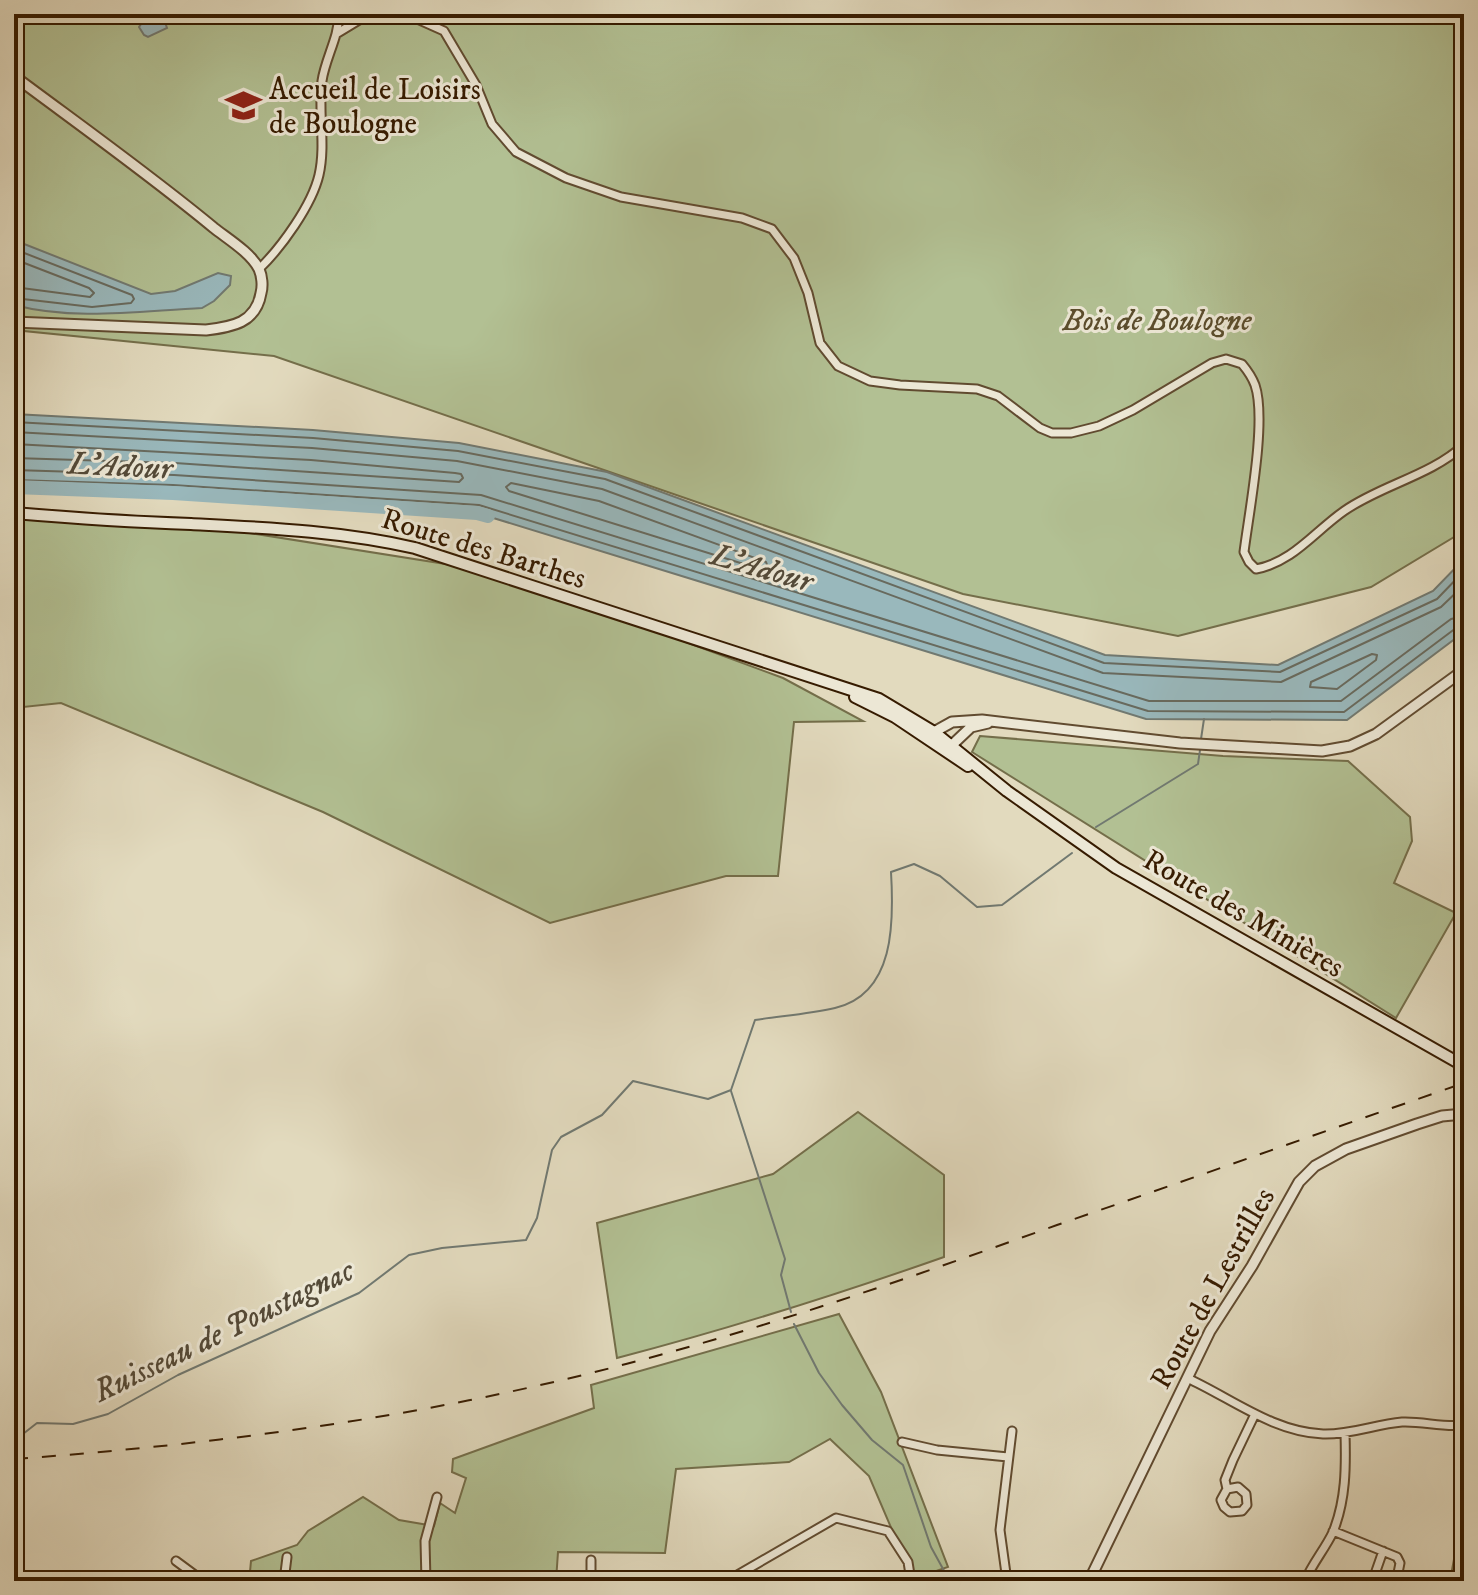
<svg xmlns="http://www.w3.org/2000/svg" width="1478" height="1595" font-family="'IM FELL DW Pica',serif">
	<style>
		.green { fill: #b2c093; stroke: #746e4a; stroke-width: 2 }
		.water { fill: #99b8bc; stroke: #717971; stroke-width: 2 }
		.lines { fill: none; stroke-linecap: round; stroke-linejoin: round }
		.shore { stroke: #686a5e; stroke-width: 2 }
		.stream { stroke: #717971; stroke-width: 2 }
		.river { stroke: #99b8bc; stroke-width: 14 }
		.minor-casing { stroke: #614b30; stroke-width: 11 }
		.tertiary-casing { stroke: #614b30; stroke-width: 13 }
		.secondary-casing { stroke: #361b00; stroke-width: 14 }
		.minor { stroke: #ece7d5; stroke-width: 7 }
		.tertiary { stroke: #ece7d5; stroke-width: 9 }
		.secondary { stroke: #ece7d5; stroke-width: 10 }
		.rail { stroke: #361b00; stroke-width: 2; stroke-dasharray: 14 14; stroke-linecap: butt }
		.labels { text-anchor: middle; stroke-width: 6; stroke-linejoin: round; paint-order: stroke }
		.poi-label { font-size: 30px; fill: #361b00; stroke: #ece7d5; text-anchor: start }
		.park-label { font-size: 30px; font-style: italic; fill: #5b4d2c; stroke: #ece7d5 }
		.street-label { font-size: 30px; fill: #361b00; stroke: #ece7d5 }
		.water-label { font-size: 32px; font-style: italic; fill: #544a38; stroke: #ece7d5 }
	</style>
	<rect width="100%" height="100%" fill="#e2dabe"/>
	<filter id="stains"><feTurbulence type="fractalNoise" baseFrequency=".0025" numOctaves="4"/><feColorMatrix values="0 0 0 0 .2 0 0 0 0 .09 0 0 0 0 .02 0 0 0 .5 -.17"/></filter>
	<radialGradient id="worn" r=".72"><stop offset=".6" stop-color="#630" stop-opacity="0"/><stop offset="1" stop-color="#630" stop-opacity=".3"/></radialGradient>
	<path class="green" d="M14 14H1464V531L1371 587 1178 636 963 594 274 356 14 330Z
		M14 515 187 523 496 572 783 678 863 721 794 722 778 876H726L550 923 323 812 61 703 14 708Z
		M980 736 1223 756 1348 761 1410 817 1412 841 1394 883 1456 913 1396 1018 972 752Z
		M858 1112 944 1175V1257C836 1295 728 1329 617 1358L597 1223 773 1174Z
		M839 1314 881 1392 948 1567 913 1579 869 1476 830 1439 789 1462 676 1469 665 1553 558 1552 556 1581H278L277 1571 250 1572 251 1561 297 1545 308 1531 363 1497 399 1520 434 1526 440 1503 455 1513 466 1478 452 1472 453 1459 594 1408 591 1385Z
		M1464 1539V1581H1450L1457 1543Z"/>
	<path class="water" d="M149 19 165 22 167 28 148 37 144 35 139 27 144 20Z
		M14 240 151 294 175 291 218 273 231 276 230 285 214 301 202 308C139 311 75 321 14 305Z
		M14 414 313 430 459 443 607 472 1105 655 1278 665 1433 591 1464 559V632L1347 720 1146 719 477 513 173 493 14 487Z"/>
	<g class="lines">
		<path class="shore" d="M14 249 132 295 134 299 131 303 92 307 14 298
			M14 259 89 288 94 293 90 297 14 287
			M14 422 313 438 458 451 605 479 1104 663 1280 672 1437 599 1464 571
			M14 432 312 448 457 461 602 489 1103 673 1281 682 1441 607 1464 585
			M14 444 311 460 455 473 461 474 463 478 459 482 175 463 14 458
			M14 470 174 475 481 495 1149 701H1341L1451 619 1464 616
			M14 480 173 485 479 505 1148 711 1344 712 1456 628 1464 626
			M511 483 599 501 766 562 768 567 763 570 509 491 506 487Z
			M1372 654 1377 655 1376 660 1337 689 1310 687 1311 682Z"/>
		<path class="stream" d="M1201 739 1204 719
			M1096 827 1198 764 1200 750
			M731 1091 785 1259 781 1275 791 1312
			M794 1324 819 1373 842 1405 872 1440 903 1465 931 1547 948 1578
			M14 1441 37 1423 73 1424 108 1414 178 1375 359 1293 409 1255 442 1248 526 1240 537 1218 552 1150 561 1137 602 1115 633 1081 708 1099 731 1090 755 1020C781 1016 809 1014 835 1008 895 994 894 922 891 872L914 864 940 876 977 907 1002 905 1072 853"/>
		<path class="river" d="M14 487 173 493 477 513 488 516"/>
		<defs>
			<path id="minor" d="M406 14 444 31 476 85 492 124 516 152 566 178 621 197 742 218 772 229 794 258 808 293 820 343 838 366 870 381 900 385 977 389 998 396 1040 428 1052 433H1071L1099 426 1133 410 1212 363 1226 359 1242 364C1247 370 1252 377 1255 385 1267 420 1249 512 1244 552L1249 562 1256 569C1293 562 1314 532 1344 511 1381 485 1430 476 1464 445
				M336 34 340 14
				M259 269C281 248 312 205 319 175 326 145 318 112 322 81 324 66 332 49 336 34L369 14
				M1187 1378C1231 1398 1273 1432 1323 1434 1350 1435 1376 1424 1402 1422 1423 1421 1444 1428 1464 1425
				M902 1442 937 1450 1008 1457
				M1227 1489 1238 1487 1246 1494 1247 1505 1242 1511 1230 1512 1224 1507 1221 1500 1227 1489 1225 1480 1233 1460 1255 1414
				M1333 1531 1397 1557 1400 1563 1397 1578 1391 1581
				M591 1560V1581
				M176 1561 203 1581
				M284 1581 287 1557
				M426 1581 425 1541 437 1497
				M727 1581 836 1518 888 1531 908 1562 911 1581
				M1007 1581 1000 1530 1012 1431
				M1305 1581C1312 1564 1325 1549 1333 1532 1346 1500 1346 1467 1345 1433
				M1382 1581 1376 1571 1383 1551"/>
			<path id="tertiary" d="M14 76C81 126 150 175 214 228 228 239 251 253 259 269 262 276 263 286 261 293 256 323 232 327 206 330L14 322
				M934 732 952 722 982 720 1180 743 1322 751 1350 746 1376 734 1464 670
				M952 745 971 727 988 723
				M1089 1581 1210 1331 1252 1266 1299 1182 1315 1166 1346 1149 1417 1124 1442 1116 1464 1114"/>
			<path id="secondary" d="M14 513C73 518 132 522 191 524 267 528 341 531 415 548L879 699 934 732 1007 791 1116 868 1464 1066
				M855 697 895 717 968 766"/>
		</defs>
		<use href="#minor" class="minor-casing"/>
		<use href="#tertiary" class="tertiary-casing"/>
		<use href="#secondary" class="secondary-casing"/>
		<use href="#minor" class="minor"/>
		<use href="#tertiary" class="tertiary"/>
		<use href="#secondary" class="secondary"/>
		<path class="rail" d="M14 1459C220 1444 426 1417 626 1364 772 1326 915 1276 1057 1225 1193 1178 1328 1130 1464 1083"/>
	</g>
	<defs>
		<symbol id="school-bare" viewBox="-9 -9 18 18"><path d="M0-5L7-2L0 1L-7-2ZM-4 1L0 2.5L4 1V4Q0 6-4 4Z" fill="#8f2418" stroke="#ece7d5" stroke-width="2.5" paint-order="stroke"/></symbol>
	</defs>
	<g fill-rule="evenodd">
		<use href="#school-bare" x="218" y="80" width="51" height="51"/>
	</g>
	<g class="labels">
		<g class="poi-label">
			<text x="269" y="99">Accueil de Loisirs<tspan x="269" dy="34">de Boulogne</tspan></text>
		</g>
		<g class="park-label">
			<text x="1157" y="330">Bois de Boulogne</text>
		</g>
		<g class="street-label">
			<text transform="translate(484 548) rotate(17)" y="10">Route des Barthes</text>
			<text transform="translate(1244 913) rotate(30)" y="10">Route des Minières</text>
			<text transform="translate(1212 1288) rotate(-61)" y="10">Route de Lestrilles</text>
		</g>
		<g class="water-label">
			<text transform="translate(120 465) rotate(3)" y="11">L'Adour</text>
			<text transform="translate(762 567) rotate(16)" y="11">L'Adour</text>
			<text transform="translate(223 1330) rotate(-26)" y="11">Ruisseau de Poustagnac</text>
		</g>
	</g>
	<rect width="1478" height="1595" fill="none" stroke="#e2dabe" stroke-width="48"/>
	<rect x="16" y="16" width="1446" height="1563" fill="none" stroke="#361b00" stroke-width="4"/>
	<rect x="24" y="24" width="1430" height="1547" fill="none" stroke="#361b00" stroke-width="2"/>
	<rect width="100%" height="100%" filter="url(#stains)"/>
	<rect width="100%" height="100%" fill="url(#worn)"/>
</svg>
